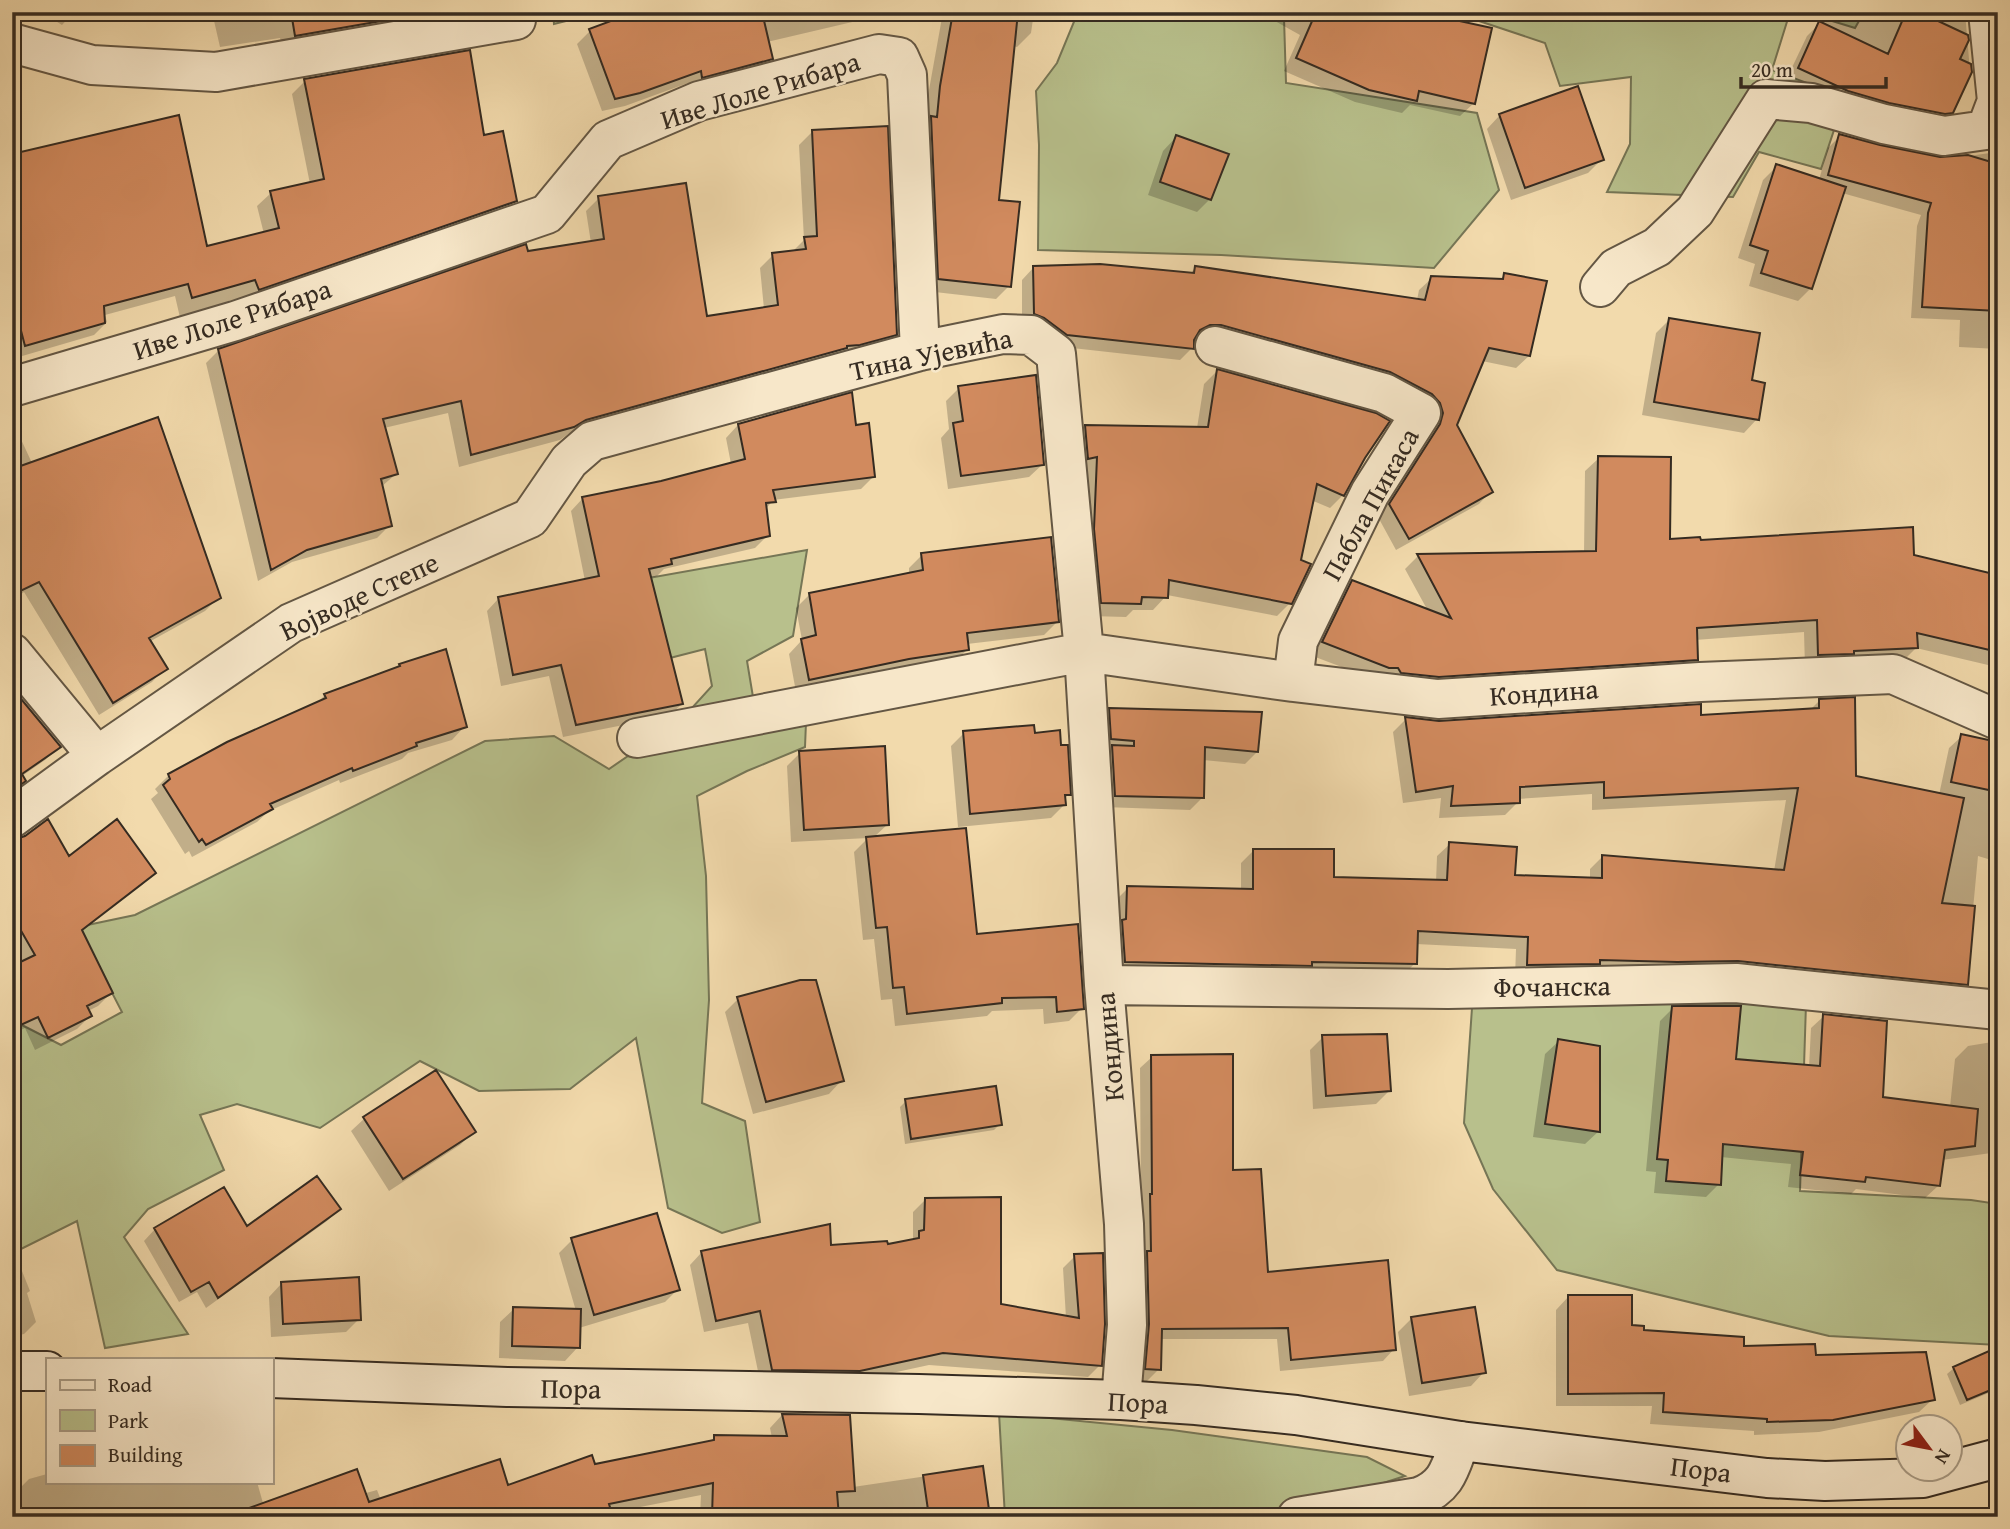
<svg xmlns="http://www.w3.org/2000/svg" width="2010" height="1529" font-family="'Gentium Book Plus',serif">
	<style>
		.green { fill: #b8c08c; stroke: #767656; stroke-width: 2 }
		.shadow { fill: #0003 }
		.building { fill: #d18a5e; stroke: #352b21; stroke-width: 2 }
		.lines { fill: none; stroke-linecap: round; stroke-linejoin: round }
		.street-casing { stroke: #645744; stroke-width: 42 }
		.secondary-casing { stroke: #352b21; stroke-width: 42 }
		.street { stroke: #f7e7c9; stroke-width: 38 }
		.secondary { stroke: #f7e7c9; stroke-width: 38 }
		.labels { text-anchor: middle; stroke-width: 5; stroke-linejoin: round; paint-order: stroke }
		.street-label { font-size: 28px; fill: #352b21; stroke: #f7e7c9 }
	</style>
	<rect width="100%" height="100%" fill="#f2daac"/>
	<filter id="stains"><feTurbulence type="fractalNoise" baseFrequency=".00286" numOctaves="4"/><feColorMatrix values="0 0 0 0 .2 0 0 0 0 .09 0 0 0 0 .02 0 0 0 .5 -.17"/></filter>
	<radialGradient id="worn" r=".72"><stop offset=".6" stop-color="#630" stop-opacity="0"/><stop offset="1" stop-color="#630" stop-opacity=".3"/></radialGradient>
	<path class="green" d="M553 12H602L554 24Z
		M1078 12H1235L1284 18 1286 83 1477 113 1499 190 1434 268 1221 255 1038 250 1039 145 1036 91 1057 63Z
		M1452 12H1790L1772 70 1845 97 1821 169 1759 152 1733 197 1607 192 1630 144 1631 77 1560 86 1545 43Z
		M1803 12H1864L1855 28Z
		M807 550 793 636 747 661 753 697 806 722 805 747 747 771 697 796 706 876 709 1000 702 1103 745 1121 760 1222 722 1233 668 1208 636 1038 570 1089 479 1091 420 1061 320 1128 237 1104 200 1115 224 1170 148 1209 124 1237 188 1334 105 1348 77 1221 15 1252 12 1249V1020L61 1045 122 1012 78 927 135 915 485 741 554 736 609 769 682 719 712 686 705 649 666 659 643 579Z
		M1651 1004H1806L1800 1191 1971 1200 1998 1204V1345L1829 1336 1557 1270 1493 1189 1464 1123 1472 1008Z
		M999 1413 1172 1430 1367 1457 1405 1476 1278 1517H1005Z"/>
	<path class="shadow" d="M41 12H74L62 25Z
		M212 12H472L283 48 280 38 220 47Z
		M640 12H895L767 42 771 59 758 72 689 90 688 83 625 106 602 111 577 44 590 31Z
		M943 12H1034L1031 33 1017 47 1013 46 997 201 1009 286 996 299 926 291 927 101Z
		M1259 12H1377L1474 103 1460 116 1410 105 1402 113 1355 102 1284 71 1300 35Z
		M1822 12H1965L1970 71 1951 112 1938 125 1835 103 1786 80 1807 36 1818 25Z
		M305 81 483 137 515 201 502 214 181 322 175 296 105 315 107 322 94 335 12 359V156L205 248 264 234 257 206 271 193 310 184 292 94Z
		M1500 115 1602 159 1588 173 1511 200 1487 129Z
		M812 132 896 334 882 347 571 432 560 440 459 467 448 413 384 428 396 474 381 487 390 525 377 538 292 562 258 581 206 363 219 350 526 253 591 243 586 211 599 198 705 318 764 309 760 268 773 255 792 252 804 240 799 145Z
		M1840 136 1879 147 1947 159 1990 153 1998 149V349L1959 347 1960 320 1911 318 1917 226 1921 215 1842 193 1811 288 1798 301 1749 286 1755 264 1738 258 1763 180 1777 166 1819 180 1828 148Z
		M1176 137 1210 199 1197 212 1148 195 1163 151Z
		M1034 267 1189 275 1195 268 1417 300 1419 290 1432 278 1499 281 1505 275 1529 356 1516 368 1482 361 1455 425 1491 491 1479 504 1396 550 1378 517 1428 438 1431 426 1208 337 1193 338 1192 348 1180 360 1054 346 1022 326V280Z
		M1669 320 1749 382 1757 419 1744 433 1642 415 1656 333Z
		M1217 371 1363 457 1343 495 1330 508 1311 500 1290 603 1277 616 1167 595 1153 610H1133L1126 617 1089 616 1072 440 1085 427 1197 428 1204 384Z
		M959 388 1043 464 1029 477 948 489 941 438 949 429 946 401Z
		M12 420 32 463 219 597 205 611 149 642 165 668 152 682 99 715 24 592 12 601Z
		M738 425 854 427 873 477 861 489 773 500 765 510 768 535 755 548 664 569 657 576 649 578 682 704 669 716 563 737 549 676 501 686 487 611 499 598 585 581 571 511 583 498 661 482 731 464 726 438Z
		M1599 458 1668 541 1912 556 1998 577V656L1988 665 1916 648 1903 661 1805 668 1804 632 1695 640 1697 660 1683 673 1424 689 1376 680 1310 655 1340 595 1353 582 1428 611 1405 569 1418 556 1584 553 1585 471Z
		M922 555 1057 622 1044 635 967 644 968 649 954 662 796 692 789 654 802 640 796 608 810 594 909 575V568Z
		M400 665 465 726 452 740 408 753 402 759 340 783 339 780 269 811 257 822 192 857 189 851 185 854 151 799 158 793 155 789 169 775 316 704 325 695 397 669Z
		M12 690 59 747 45 760 12 783Z
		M1819 701 1854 777 1939 795 1949 748 1962 736 1998 744V862L1978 856 1966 984 1953 997 1515 977 1516 949 1416 944 1415 963 1403 976 1112 974 1115 901 1128 888 1241 890V863L1254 850 1332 879 1436 882 1437 856 1450 844 1514 877 1590 879V869L1603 856 1774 871 1786 800 1592 810V794L1518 799V802L1505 815 1439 818 1441 798 1403 803 1393 732 1406 719 1439 723 1700 717 1810 710Z
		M1110 710 1257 752 1245 764 1203 760 1202 798 1190 810 1103 807 1098 722Z
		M964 733 1033 734 1069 794 1064 799V805L1051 818 958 827 951 746Z
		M800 753 888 824 873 838 975 936 1082 1008 1069 1021 1044 1024 1043 1009 992 1011 987 1016 895 1026 892 999 881 1000 874 939 863 940 854 852 868 838 791 842 787 766Z
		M12 844 68 858 154 873 141 886 81 932 111 993 98 1006 88 1011 90 1016 77 1029 35 1050 25 1028 12 1034Z
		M738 999 842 1080 829 1094 753 1114 725 1012Z
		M1673 1008 1734 1061 1809 1067 1811 1028 1824 1016 1882 1098 1950 1107 1955 1059 1968 1046 1998 1041V1152L1942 1160 1938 1186 1925 1198 1856 1189 1851 1194 1788 1187 1791 1164 1721 1157 1719 1184 1706 1197 1654 1193 1656 1172 1646 1171 1660 1021Z
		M1323 1037 1389 1091 1376 1104 1313 1109 1310 1050Z
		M1559 1041 1599 1131 1585 1144 1533 1137 1545 1054Z
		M1152 1057 1232 1172 1266 1274 1394 1349 1383 1361 1280 1371 1277 1339H1160L1159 1369 1147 1381 1135 1380 1141 1205 1140 1068Z
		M906 1101 1000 1124 994 1130 905 1144 900 1107Z
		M365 1118 473 1132 460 1145 389 1191 351 1131Z
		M926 1199 999 1305 1066 1318 1063 1268 1075 1256 1100 1365 1088 1377 929 1365 846 1383 760 1381 748 1323 704 1332 690 1265 702 1252 887 1246 910 1242 913 1239V1212Z
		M339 1209 327 1221 206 1308 197 1292 179 1302 144 1241 155 1229 247 1228Z
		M572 1240 678 1289 665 1302 579 1328 578 1347 565 1361 499 1358 500 1322 514 1309 576 1311 559 1253Z
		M12 1246 30 1291 27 1293 36 1322 24 1334 12 1337Z
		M282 1283 359 1319 346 1332 271 1337 269 1297Z
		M1569 1296 1643 1332 1814 1357 1933 1399 1919 1412 1819 1432 1754 1435V1431L1650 1424 1652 1406H1556V1310Z
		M1411 1319 1484 1372 1471 1386 1409 1396 1398 1332Z
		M1998 1349V1389L1960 1405 1947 1374 1954 1368Z
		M782 1415 853 1487 981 1468 985 1517H700L701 1495 610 1513 279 1517 377 1490 381 1500 507 1487 709 1442 715 1437 772 1438 770 1428Z
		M47 1474V1482H234V1484L257 1482 267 1517H23L16 1492 29 1479Z"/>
	<path class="building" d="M291 12H433L295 36Z
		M635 12H762L773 59 702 78 701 71 640 93 615 99 589 29Z
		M953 12H1018L999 200 1020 202 1011 287 938 279 931 116 937 117 940 86Z
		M1316 12H1418L1492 28 1475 104 1419 91 1417 101 1369 90 1296 58Z
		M1906 12H1919L1968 35 1969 40 1960 59 1971 64 1972 72 1953 113 1945 114 1889 103 1848 91 1798 68 1819 21 1888 54Z
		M470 50 484 135 503 131 517 201 259 290 255 280 192 298 188 284 104 306 105 323 25 346 19 323 12 325V154L179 115 207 246 279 228 270 191 324 179 304 79Z
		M1578 86 1604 160 1525 188 1499 114Z
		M888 126 897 335 860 345 847 346V348L586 420 574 427 471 455 461 401 383 419 398 474 381 479 392 526 307 550 271 570 218 349 526 244 528 251 604 239 598 196 686 183 707 316 778 305 772 253 806 249 804 237 817 236 812 130Z
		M1839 134 1880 145 1940 157 1968 155 1998 164V311L1922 307 1928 213 1931 203 1828 175Z
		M1176 135 1229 154 1211 200 1160 182Z
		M1776 164 1846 187 1812 289 1761 273 1768 251 1750 245Z
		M1100 264 1194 273 1195 266 1425 300 1431 276 1503 279 1504 273 1547 281 1530 356 1489 348 1457 425 1493 492 1409 539 1389 504 1440 424 1443 413 1440 403 1432 394 1390 372 1221 325H1210L1200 330 1194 340V349L1067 335 1044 318 1034 314 1033 266Z
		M1669 318 1760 333 1752 380 1765 383 1759 420 1654 402Z
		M1217 369 1376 413 1390 421 1365 458 1344 496 1317 484 1301 560 1311 564 1292 604 1169 580 1168 598 1142 597 1141 604 1101 603 1094 529 1097 457 1088 459 1085 425 1208 427Z
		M1036 375 1044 465 961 476 953 423 963 421 958 386Z
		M852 392 856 425 869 423 875 477 773 490 776 502 766 503 770 536 671 559 672 564 649 569 683 704 576 725 561 665 513 675 498 597 599 576 582 497 661 481 745 459 738 424Z
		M158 417 221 598 149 638 168 669 113 703 39 582 12 595V469Z
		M1598 456 1671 457 1670 539 1700 537 1701 540 1913 527 1914 555 1998 575V652L1917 633 1918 648 1854 651V654L1818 655 1817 620 1697 628 1698 660 1439 677 1401 673 1398 668H1389L1322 642 1352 580 1451 618 1417 554 1596 551Z
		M1051 537 1059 622 967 633 969 650 909 659 809 680 801 639 816 635 809 593 923 570 921 553Z
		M446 649 467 727 416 743 417 746 353 771 352 768 270 804 273 809 206 845 202 839 199 842 163 785 170 779 168 774 227 742 326 698 324 694 400 666 399 664Z
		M12 688 61 747 22 774 26 781 12 791Z
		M1855 697 1856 776 1964 798 1942 903 1975 906 1968 985 1738 961 1677 962 1600 960V964L1527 965 1528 937 1418 931 1417 964 1312 962V966L1125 962 1122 920 1126 919 1127 886 1253 889V849H1334V877L1447 880 1449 842 1517 847 1515 875 1602 878V855L1784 870 1798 788 1604 798V782L1520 787V803L1451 806 1453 786 1416 792 1405 717 1439 721 1701 704V715L1819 708V699Z
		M1109 708 1262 712 1258 752 1205 747 1204 798 1115 796 1112 745 1134 746V741L1111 739Z
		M1034 725 1035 733 1060 730 1061 745H1068L1071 795H1065L1066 805 970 814 963 731Z
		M1961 734 1998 742V792L1951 782Z
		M885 746 889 825 804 830 799 751Z
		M48 819 69 856 117 819 156 873 82 930 113 993 87 1006 92 1016 48 1038 38 1017 12 1029V966L35 955 12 915V840L25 836Z
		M966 828 977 934 1078 924 1084 1009 1057 1012 1056 997 1002 998V1003L907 1014 904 987 893 988 887 927 876 928 866 837Z
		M800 980H816L844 1081 766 1102 737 997Z
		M1672 1006H1741L1736 1059 1820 1066 1823 1014 1887 1021 1883 1097 1978 1109 1975 1146 1945 1150 1940 1186 1866 1177 1865 1182 1800 1175 1803 1152 1723 1144 1721 1185 1666 1181 1668 1160 1657 1159Z
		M1387 1034 1391 1091 1326 1096 1322 1035Z
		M1558 1039 1600 1046V1132L1545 1124Z
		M1233 1054V1170L1261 1169 1268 1272 1388 1260 1396 1350 1291 1360 1288 1328 1162 1329 1161 1370 1145 1369 1149 1324 1147 1251H1151L1150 1194H1152L1151 1055Z
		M436 1070 476 1132 403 1179 363 1117Z
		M996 1086 1002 1125 911 1139 905 1099Z
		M317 1176 341 1209 218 1298 209 1282 191 1292 154 1228 224 1187 247 1226Z
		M1001 1197V1304L1079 1318 1074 1254 1103 1253 1105 1324 1102 1366 943 1353 860 1371 772 1370 760 1311 716 1321 701 1251 830 1224 831 1245 887 1241 888 1244 919 1238V1231L924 1230 925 1198Z
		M657 1213 680 1290 594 1315 571 1238Z
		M359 1277 361 1320 283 1324 281 1282Z
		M1568 1295H1632V1325L1644 1326V1330L1744 1337V1346L1815 1344 1816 1355 1926 1352 1935 1400 1833 1420 1767 1422V1419L1663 1412 1664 1393 1568 1394Z
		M513 1307 581 1309 580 1348 512 1346Z
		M1475 1307 1486 1373 1422 1383 1411 1317Z
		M1998 1347V1387L1967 1400 1953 1367Z
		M782 1414 850 1415 855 1491 837 1492 839 1517H712L713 1483 609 1504 613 1517H238V1512L357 1469 369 1502 500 1459 508 1485 592 1455 595 1464 714 1440V1435L787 1436Z
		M983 1466 990 1517H929L923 1475Z"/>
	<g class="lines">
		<defs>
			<path id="street" d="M12 43 92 65 216 72 516 20
				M1600 287 1616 268 1657 247 1695 211 1766 99 1811 103 1884 124 1944 136 1986 130 1997 101 1988 12
				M1215 346 1384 393 1421 413 1370 493 1298 641 1293 682
				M12 387 235 321 547 214 608 140 699 101 879 54 899 57 907 75 920 351
				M12 653 97 756
				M637 738 1084 652 1293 682 1438 699 1700 682 1893 674 1998 720
				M12 818 97 756 291 623 530 518 569 461 592 441 920 351 1003 334 1031 335 1056 354 1084 652 1104 985 1124 1224 1127 1325 1121 1400
				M1104 985 1448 989 1736 983 1998 1010
				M1297 1517 1419 1497C1448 1486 1450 1467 1460 1441"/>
			<path id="secondary" d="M12 1371H47
				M271 1378 507 1387 919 1394 1121 1400 1196 1405 1296 1415 1460 1441 1767 1478 1825 1481 1923 1478 1998 1458"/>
		</defs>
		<use href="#street" class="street-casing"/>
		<use href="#secondary" class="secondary-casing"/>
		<use href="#street" class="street"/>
		<use href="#secondary" class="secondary"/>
	</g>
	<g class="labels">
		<g class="street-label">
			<text transform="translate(760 90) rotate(-17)" y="10">Иве Лоле Рибара</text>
			<text transform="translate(232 319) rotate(-18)" y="10">Иве Лоле Рибара</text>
			<text transform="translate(931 354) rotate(-12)" y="10">Тина Ујевића</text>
			<text transform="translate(1370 504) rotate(-61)" y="10">Пабла Пикаса</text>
			<text transform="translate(359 596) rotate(-25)" y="10">Војводе Степе</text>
			<text transform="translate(1544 692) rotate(-4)" y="10">Кондина</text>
			<text transform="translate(1552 986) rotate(-1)" y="10">Фочанска</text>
			<text transform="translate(1109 1047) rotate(-95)" y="10">Кондина</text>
			<text transform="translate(571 1388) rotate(1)" y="10">Пора</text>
			<text transform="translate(1138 1402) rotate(3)" y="10">Пора</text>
			<text transform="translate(1701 1469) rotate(7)" y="10">Пора</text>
		</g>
	</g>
	<rect width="2010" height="1529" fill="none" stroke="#f2daac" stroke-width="42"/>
	<rect x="14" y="14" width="1982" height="1501" fill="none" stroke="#352b21" stroke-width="3.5"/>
	<rect x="21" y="21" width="1968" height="1487" fill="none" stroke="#352b21" stroke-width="2"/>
	<rect x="46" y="1358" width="228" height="126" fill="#f7e7c9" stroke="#a99c86" stroke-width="2"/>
	<rect x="60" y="1380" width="35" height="10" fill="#f7e7c9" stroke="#a99c86" stroke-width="2"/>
	<text x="108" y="1392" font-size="21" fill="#352b21">Road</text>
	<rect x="60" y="1410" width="35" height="21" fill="#b8c08c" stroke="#a99c86" stroke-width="2"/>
	<text x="108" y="1428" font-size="21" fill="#352b21">Park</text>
	<rect x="60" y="1445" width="35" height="21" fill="#d18a5e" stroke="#a99c86" stroke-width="2"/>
	<text x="108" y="1462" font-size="21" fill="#352b21">Building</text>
	<g transform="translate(1929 1448) rotate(122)"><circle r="33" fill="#f7e7c9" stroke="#a99c86" stroke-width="2"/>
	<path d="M0-5L12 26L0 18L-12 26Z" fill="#8f2418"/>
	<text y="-10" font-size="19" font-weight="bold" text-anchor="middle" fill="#352b21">N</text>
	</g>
	<path d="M1741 77v10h145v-10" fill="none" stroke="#352b21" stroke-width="3.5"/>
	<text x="1751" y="77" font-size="21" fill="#352b21" stroke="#f7e7c9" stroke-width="5" paint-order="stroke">20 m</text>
	<rect width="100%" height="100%" filter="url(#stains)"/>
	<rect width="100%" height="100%" fill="url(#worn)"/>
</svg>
